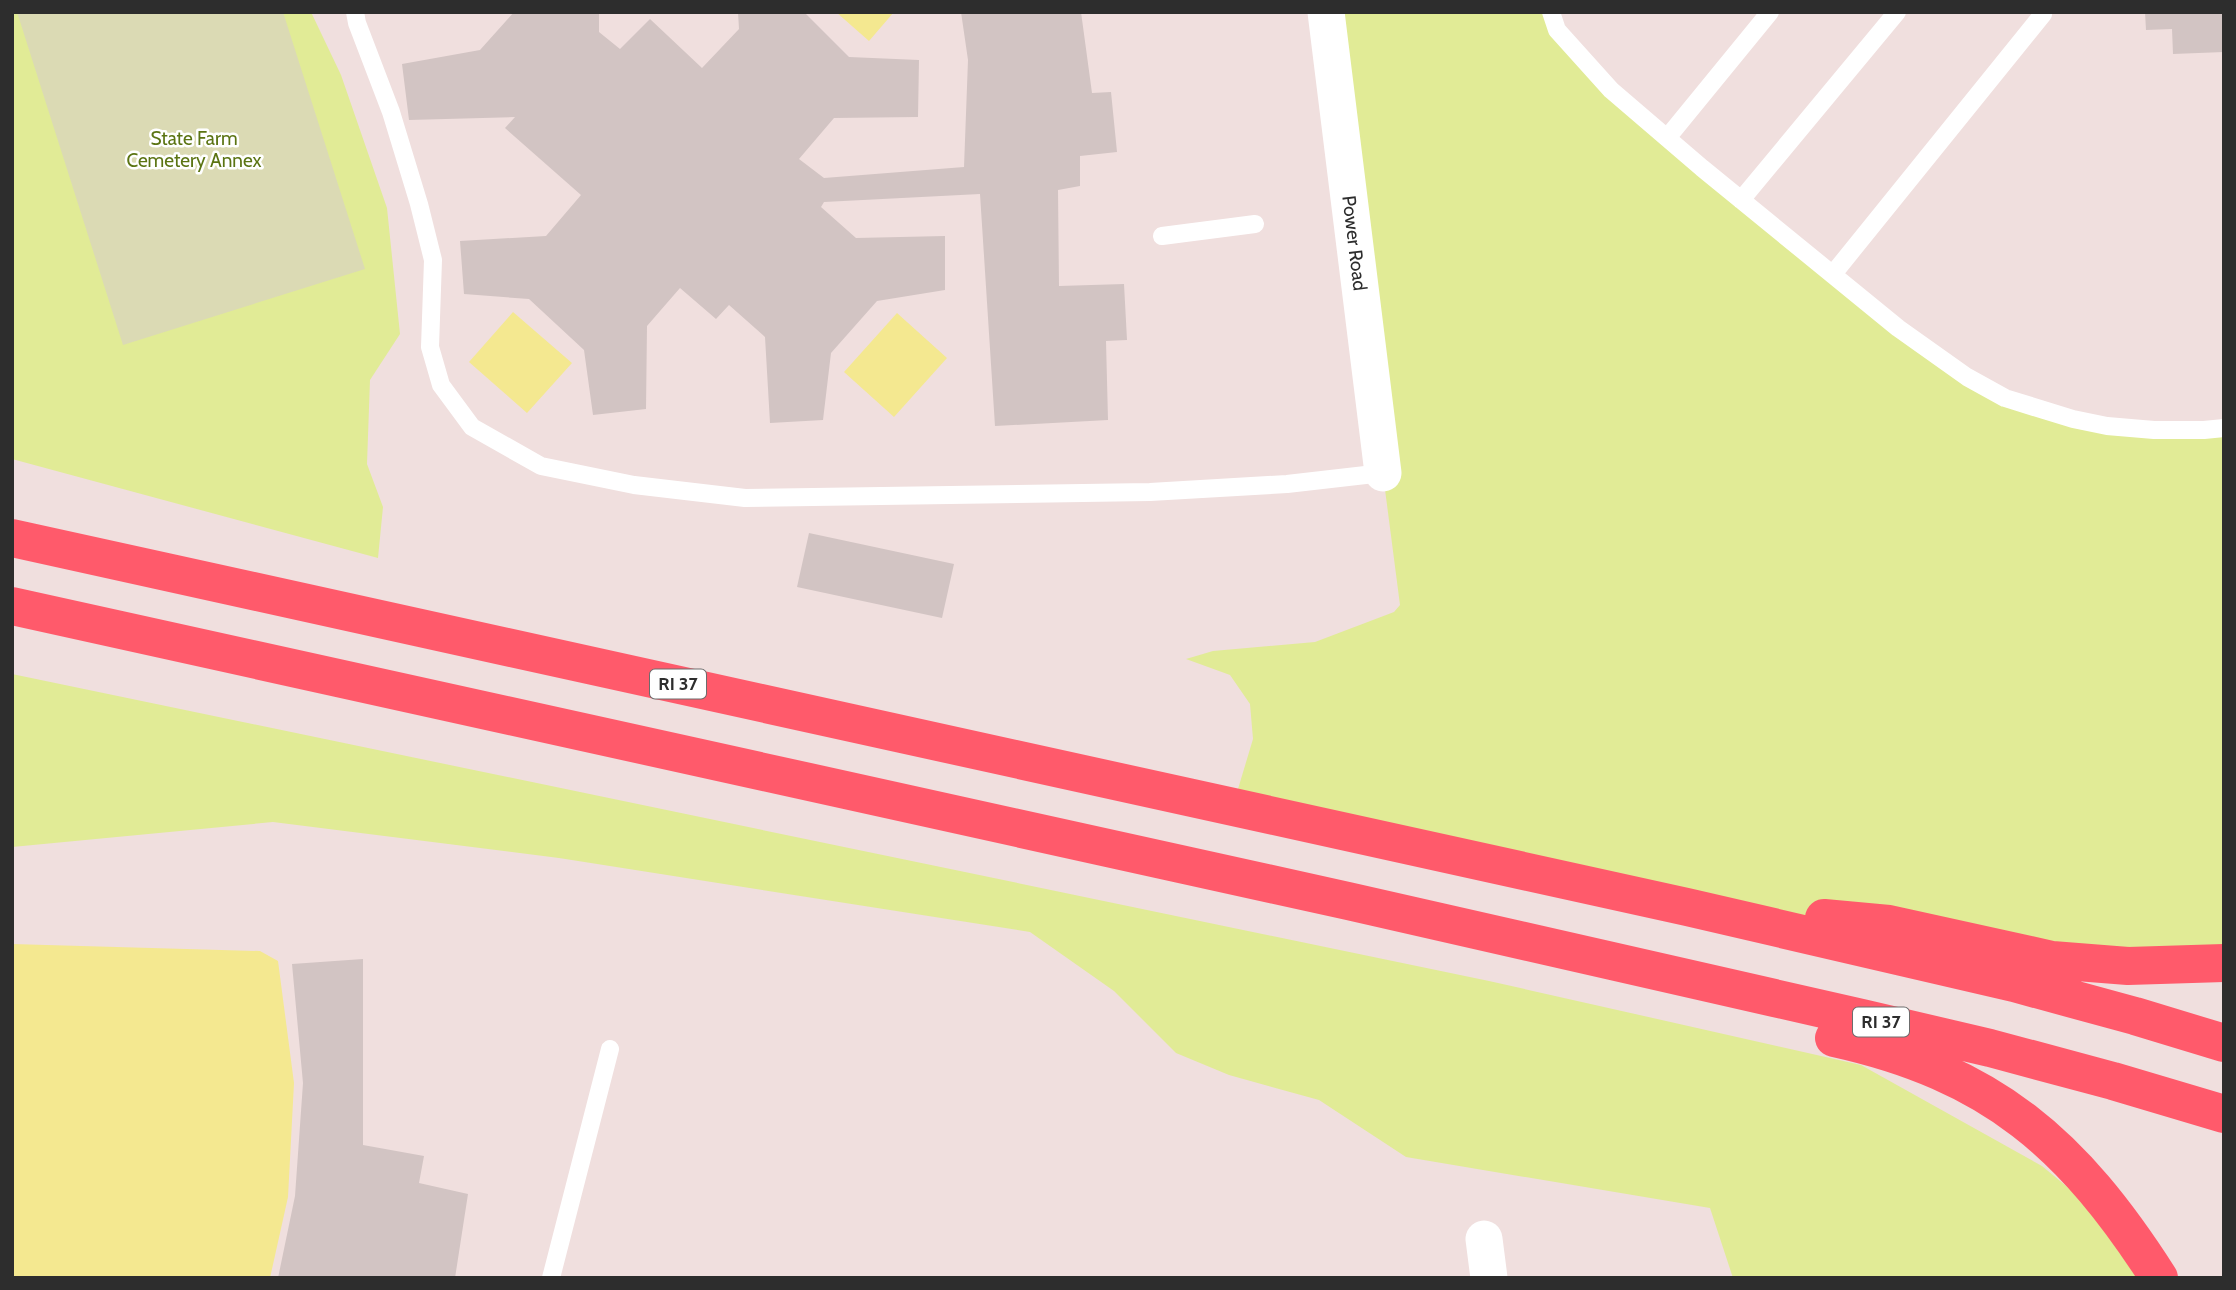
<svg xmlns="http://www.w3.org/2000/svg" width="2236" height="1290" font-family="Cabin,sans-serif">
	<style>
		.green { fill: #e1eb96 }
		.cemetery { fill: #dbdab4 }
		.pitch { fill: #f4e890 }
		.building { fill: #d2c4c3 }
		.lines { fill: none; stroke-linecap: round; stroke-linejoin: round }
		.lane { stroke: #fff; stroke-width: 18 }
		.street { stroke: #fff; stroke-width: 37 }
		.highway { stroke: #ff5a6b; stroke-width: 38 }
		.labels { text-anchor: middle; stroke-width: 5; stroke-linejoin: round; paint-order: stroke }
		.shield { fill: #fff; stroke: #6c6c6c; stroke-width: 2 }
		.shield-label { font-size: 18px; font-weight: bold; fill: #2d2d2d }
		.park-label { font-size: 19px; fill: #5b7413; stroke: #fff }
		.street-label { font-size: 19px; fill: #2d2d2d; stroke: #fff }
	</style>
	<rect width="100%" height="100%" fill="#f0dfde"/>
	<path class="green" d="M12 12H311L341 75 387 208 400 334 370 380 367 464 383 507 378 558 12 459Z
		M1323 12H1547L1563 45 1919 346 2076 425 2224 428V951L2124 953 1894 934 1235 799 1253 739 1250 704 1230 675 1186 659 1213 651 1315 642 1394 612 1400 605Z
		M12 674 1489 981 1861 1065 2042 1166 2143 1250 2158 1278H1733L1710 1208 1406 1157 1319 1100 1229 1075 1176 1053 1114 991 1030 932 559 858 273 822 12 847Z"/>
	<path class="cemetery" d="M17 12H283L365 269 123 345Z"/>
	<path class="pitch" d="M836 12H894L869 41Z
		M513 312 572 363 527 413 469 362Z
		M897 313 947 358 894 417 844 372Z
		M12 944 260 951 278 961 294 1083 288 1197 270 1278H12Z"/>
	<path class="building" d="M514 12H599V32L620 49 650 19 702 68 739 29 738 12H804L849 57 919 60 918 117 834 118 799 159 824 178 964 167 968 60 961 12H1081L1092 93 1111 92 1117 152 1080 156V186L1058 190 1059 286 1124 284 1127 340 1106 341 1108 420 995 426 980 194 824 202 821 207 856 238 945 236V290L877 301 831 353 823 420 770 423 765 337 729 305 716 319 680 288 647 326 646 409 593 415 584 350 529 299 464 294 460 241 546 236 581 195 505 128 515 117 409 120 402 64 480 50Z
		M2145 12H2224V52L2173 54 2172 29 2146 30Z
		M809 533 954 564 942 618 797 587Z
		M363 959V1145L424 1156 419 1183 468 1194 455 1278H278L295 1196 303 1083 292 964Z"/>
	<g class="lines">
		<path class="lane" d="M355 12 357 23 391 112 419 204 433 260 430 347 441 385 472 427 541 466 634 485 745 498 1150 492 1287 484 1383 473
			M1551 12 1557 30 1611 90 1702 168 1898 328 1967 377 2005 398 2073 419 2107 426 2154 430H2204L2224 428
			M1667 138 1770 12
			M1741 200 1897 12
			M1162 236 1255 224
			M1833 274 2043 14 2042 12
			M551 1278 610 1049"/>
		<path class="street" d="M1326 12 1383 473
			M1484 1239 1489 1278"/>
		<path class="highway" d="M12 538 1687 907 2014 983 2135 1016 2224 1043
			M12 606 1348 901 1862 1018 1990 1048 2113 1081 2224 1114
			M1824 918 1889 924 2052 960 2128 966 2224 963
			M1834 1038C1993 1073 2073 1144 2159 1278"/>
	</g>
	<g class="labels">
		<g class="shield">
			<rect x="650" y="669.5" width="56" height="29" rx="5"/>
			<rect x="1853" y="1007.5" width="56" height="29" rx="5"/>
		</g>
		<g class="shield-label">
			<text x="678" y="690">RI 37</text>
			<text x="1881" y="1028">RI 37</text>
		</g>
		<g class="park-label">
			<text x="194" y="145">State Farm<tspan x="194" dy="22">Cemetery Annex</tspan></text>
		</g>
		<g class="street-label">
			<text transform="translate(1355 243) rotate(83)" y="7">Power Road</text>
		</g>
	</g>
	<rect width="2236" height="1290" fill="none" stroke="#2d2d2d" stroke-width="28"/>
</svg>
